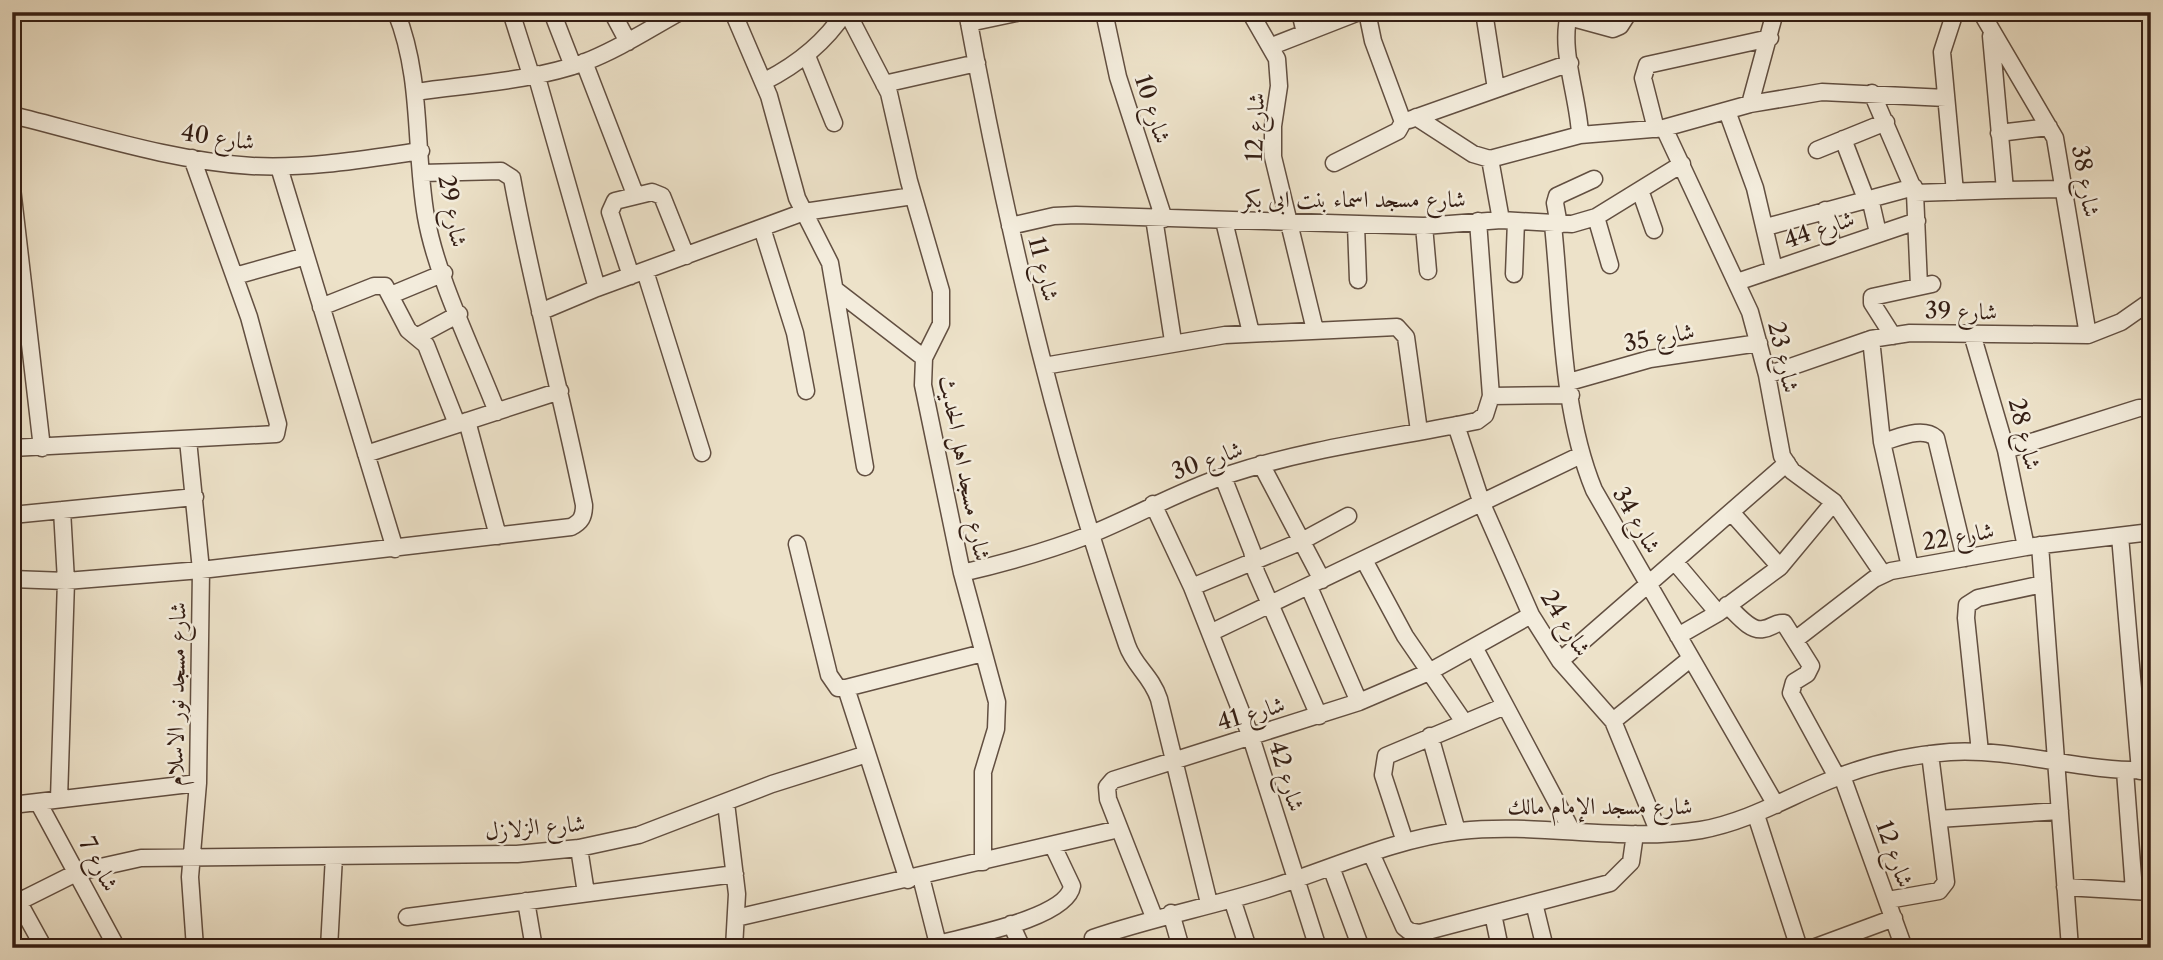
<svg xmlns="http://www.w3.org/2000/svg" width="2163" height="960" font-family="'Libre Caslon Text',Amiri,serif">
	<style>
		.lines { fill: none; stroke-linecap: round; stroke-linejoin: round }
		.street-casing { stroke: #624f41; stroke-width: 19 }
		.street { stroke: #f3ecdc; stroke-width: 16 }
		.labels { text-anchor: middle; stroke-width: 5; stroke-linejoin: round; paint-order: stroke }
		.street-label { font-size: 23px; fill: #341e14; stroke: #f3ecdc }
	</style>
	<rect width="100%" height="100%" fill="#ede2c9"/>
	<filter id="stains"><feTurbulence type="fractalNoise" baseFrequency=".00286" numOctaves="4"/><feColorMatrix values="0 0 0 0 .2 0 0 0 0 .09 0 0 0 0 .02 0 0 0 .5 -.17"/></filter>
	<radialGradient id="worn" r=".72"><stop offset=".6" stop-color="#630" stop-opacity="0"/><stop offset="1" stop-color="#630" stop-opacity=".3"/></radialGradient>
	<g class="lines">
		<defs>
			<path id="street" d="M396 12C423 79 414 148 426 217 437 279 474 352 497 412
				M511 12 531 75
				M552 12 573 66
				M612 12 628 42
				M733 12 769 96 797 198 830 263 865 467
				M847 12 889 93 909 181 941 291V324L924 358 923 385 962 573 997 702 996 729 983 772V862
				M967 12C1006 226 1056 440 1127 645 1134 666 1151 675 1159 699L1209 903
				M1104 12 1118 77 1164 219
				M1250 12 1277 59 1279 86 1273 126V157L1315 330
				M1300 12 1305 33
				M1484 12 1496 89
				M1570 12C1558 47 1579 98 1580 135
				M1955 12 1942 52 1955 192
				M1981 12 2055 138 2088 335
				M1569 17 1613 29 1620 26 1629 12
				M969 23 1021 12
				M1991 36 2005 190 2065 189
				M1272 46 1359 12
				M807 56 834 123
				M584 62 635 194
				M536 74 597 288
				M763 82C797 65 824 44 845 12
				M884 84 977 63
				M416 92C471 84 533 81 585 62 619 49 649 29 680 12
				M1872 93 1915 193 1919 286
				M1750 104 1775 12
				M1727 111 1755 188 1774 269
				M12 115C90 134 171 161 252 166 309 169 365 159 421 151
				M1416 117 1473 154 1490 159 1580 135 1664 128 1750 104 1822 92 1946 98
				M1409 120 1570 63
				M1664 128 1750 312 1767 375 1782 456 1792 471 1834 502 1883 574
				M1656 129 1643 78 1647 65 1770 38
				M1999 133 2049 127
				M1843 139 1866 199
				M1817 150 1886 122
				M1490 159 1501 220
				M1334 163 1398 131 1403 122 1373 41 1367 12
				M279 167 395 549
				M12 188 42 448
				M1640 190 1654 230
				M1915 193 2005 190
				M1870 198 1878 233
				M1825 210 1833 248
				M1596 217 1610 265
				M1154 218 1173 341
				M1224 221 1251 333
				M1356 225 1358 280
				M1553 225C1562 310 1561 410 1594 490L1776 805
				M1559 225 1555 203 1557 196 1594 179
				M1010 226 1054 216 1076 215 1424 226 1501 220 1572 224 1596 217 1682 164
				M1424 226 1428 271
				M1766 227 1914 187
				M762 228 795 333 806 391
				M645 271 702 453
				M1514 274 1516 221
				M235 276 306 256
				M631 276 610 212 615 201 652 192 662 196 686 256
				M1737 282 1917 221
				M837 291 924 358
				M391 295 444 273
				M321 307 374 286H385L408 330 426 345 457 424
				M540 312 597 288 804 212 913 196
				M1972 334 2006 450 2026 547
				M418 336 459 314
				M1893 336 1872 303V297L1932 284
				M1871 339 1882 442 1910 567
				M1044 366 1225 335 1397 327 1406 337 1419 431
				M1767 375 1871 339 1910 333 2088 335 2121 322 2151 301
				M1569 382 1650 359 1759 343
				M1491 396 1571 395
				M467 421 498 536
				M1456 425 1482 504 1531 615 1560 661 1613 721 1659 833
				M188 440 201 570 198 783 190 877 195 948
				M1882 442C1898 438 1922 426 1936 438L1965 558
				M12 448 276 434 278 424 249 317 192 158
				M2006 450 2139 408H2151
				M366 454 560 391
				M1261 464 1322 580
				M1223 477 1252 551 1256 572 1319 716
				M1153 504 1192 587 1251 737 1318 948
				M1731 512 1780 567
				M12 515 195 497
				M2120 536 2140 771
				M797 544 829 675 838 688H846L983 653
				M2040 545 2070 948
				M1364 560 1405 636 1464 722
				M1675 562 1718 613
				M962 573C1005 563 1048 551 1089 535 1136 516 1179 491 1227 475 1309 448 1393 438 1477 421L1485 415 1491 396 1478 221
				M12 579 66 581 201 570 571 527C581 522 584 517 584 505 562 395 532 288 512 178L501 171 422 173
				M1192 587 1300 542 1348 516
				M1309 587 1359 702
				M1727 605C1736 613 1750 632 1763 629 1772 628 1775 622 1784 623L1811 666 1807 674 1794 682 1791 693 1837 777
				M1210 633 1581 455
				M1678 636 1718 613 1780 567 1834 502
				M1795 640 1874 579 1891 571 2026 547 2151 532
				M1474 647 1572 831
				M1560 661 1787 463
				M846 688 908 880
				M1613 721 1690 659
				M1430 736 1457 831
				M1980 752 1966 618 1967 605 1978 598 2043 584
				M2125 771 2134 891
				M1842 776 1904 948
				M59 799 66 581 62 510
				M38 802 117 948
				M726 803 737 894 734 948
				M12 805 198 783
				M1756 815 1799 948
				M1938 819 2060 811
				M1405 842 1383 775 1386 756 1505 706
				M579 848 586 893
				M1371 853 1404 927 1409 931 1420 933 1610 883 1631 862 1635 834
				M1331 867 1361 948
				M921 877 939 948
				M2065 887 2151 892
				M12 890 44 948
				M1232 899 1248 948
				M1888 900 1939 891 1946 882 1930 754
				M526 901 534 948
				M1534 903 1545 948
				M12 905 78 872 141 858 517 854 579 848 639 835 772 784 867 754
				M1171 913 1181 948
				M1493 914 1500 948
				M407 917 735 874
				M1154 917 1108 799 1107 787 1113 780 1359 702 1429 672 1531 615
				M736 918 1119 829
				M1011 924 1022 948
				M1093 938C1151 918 1209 907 1267 889 1331 869 1393 839 1460 831 1540 822 1621 843 1701 830 1751 821 1791 795 1838 777 1874 763 1911 755 1950 752 2017 748 2083 773 2151 770
				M938 944C967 936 1067 918 1072 886L1053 846
				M329 948 334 856
				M1813 948 1894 918"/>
		</defs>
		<use href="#street" class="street-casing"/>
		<use href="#street" class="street"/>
	</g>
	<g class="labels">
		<g class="street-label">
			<text transform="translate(1153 109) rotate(72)" y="8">شارع 10</text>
			<text transform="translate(1255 127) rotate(-88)" y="8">شارع 12</text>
			<text transform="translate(218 137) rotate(8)" y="8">شارع 40</text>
			<text transform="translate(2086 181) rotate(80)" y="8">شارع 38</text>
			<text x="1354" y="207">شارع مسجد اسماء بنت ابى بكر</text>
			<text transform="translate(453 211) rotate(79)" y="8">شارع 29</text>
			<text transform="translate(1819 229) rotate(-19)" y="8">شارع 44</text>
			<text transform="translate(1044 269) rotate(76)" y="8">شارع 11</text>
			<text transform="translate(1961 311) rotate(1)" y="8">شارع 39</text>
			<text transform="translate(1659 337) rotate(-11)" y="8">شارع 35</text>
			<text transform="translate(1784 357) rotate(77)" y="8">شارع 23</text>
			<text transform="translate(2025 434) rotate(76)" y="8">شارع 28</text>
			<text transform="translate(1207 460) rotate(-20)" y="8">شارع 30</text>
			<text transform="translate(965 468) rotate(79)" y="8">شارع مسجد اهل الحديث</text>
			<text transform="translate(1637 520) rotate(60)" y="8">شارع 34</text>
			<text transform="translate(1958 536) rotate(-10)" y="8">شارع 22</text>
			<text transform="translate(1566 623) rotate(58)" y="8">شارع 24</text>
			<text transform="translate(176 694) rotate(-89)" y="8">شارع مسجد نور الاسلام</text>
			<text transform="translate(1251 713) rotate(-17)" y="8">شارع 41</text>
			<text transform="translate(1287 776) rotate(73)" y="8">شارع 42</text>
			<text x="1600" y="814">شارع مسجد الإمام مالك</text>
			<text transform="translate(535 827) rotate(-5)" y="8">شارع الزلازل</text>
			<text transform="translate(1895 854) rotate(70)" y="8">شارع 12</text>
			<text transform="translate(99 864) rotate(62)" y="8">شارع 7</text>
		</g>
	</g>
	<rect width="2163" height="960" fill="none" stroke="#ede2c9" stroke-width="42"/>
	<rect x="14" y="14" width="2135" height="932" fill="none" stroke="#341e14" stroke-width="3.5"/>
	<rect x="21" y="21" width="2121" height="918" fill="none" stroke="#341e14" stroke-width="2"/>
	<rect width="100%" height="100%" filter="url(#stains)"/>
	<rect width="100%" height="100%" fill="url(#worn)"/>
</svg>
